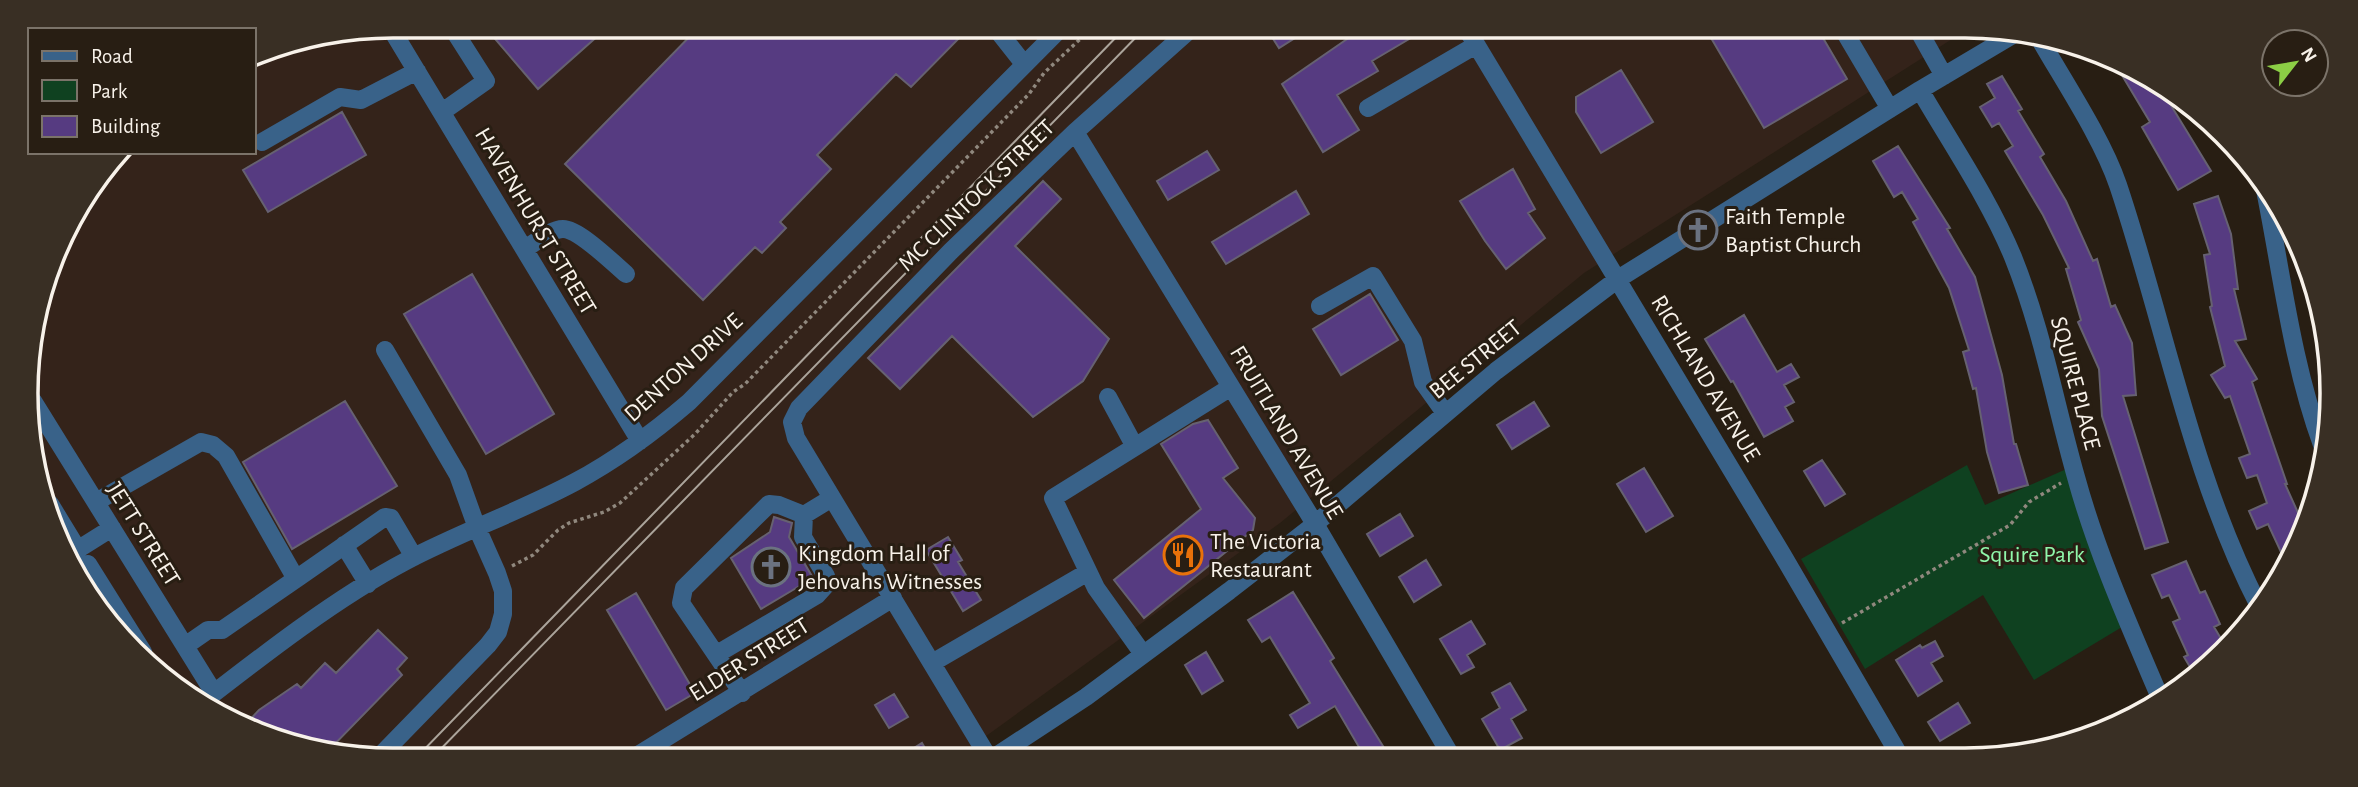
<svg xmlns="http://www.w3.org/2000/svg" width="2358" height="787" font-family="'Alegreya Sans',sans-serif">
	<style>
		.commercial { fill: #34231a }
		.green { fill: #0f4120 }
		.building { fill: #563b81; stroke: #666171; stroke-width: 2 }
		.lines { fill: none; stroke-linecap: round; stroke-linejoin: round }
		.path { stroke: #90887e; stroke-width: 3.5; stroke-dasharray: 3.5 3.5; stroke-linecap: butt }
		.minor { stroke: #396289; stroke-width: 18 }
		.tram { stroke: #aba49b; stroke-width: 2 }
		.labels { text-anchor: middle; stroke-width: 6; stroke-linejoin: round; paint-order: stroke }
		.street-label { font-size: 24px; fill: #f8f2ea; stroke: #281e13 }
		.poi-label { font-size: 24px; fill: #f8f2ea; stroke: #281e13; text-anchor: start }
		.park-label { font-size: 24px; fill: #90f7aa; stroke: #281e13 }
		.rim { fill: none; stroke: #f8f2ea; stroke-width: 3.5 }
	</style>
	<rect width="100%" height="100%" fill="#281e13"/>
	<path class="commercial" d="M393 26H1964L1971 27 1584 273 1280 523 953 760 394 761 299 748 189 699 88 598 39 488 29 346 64 231 125 152H254V54Z"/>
	<path class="green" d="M1967 465 1985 505 2071 467 2122 627 2034 680 1983 595 1865 669 1801 559Z"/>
	<path class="building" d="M484 26H609L538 89Z
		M700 26H971L911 87 896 74 817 155 831 169 780 222 786 228 762 253 755 247 703 300 565 164Z
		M1265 26H1314L1279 48Z
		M1366 26H1431L1372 61 1378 71 1337 95 1359 130 1323 152 1282 84Z
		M1704 26H1816L1847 79 1764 128Z
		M2117 67 2161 89 2211 171 2178 190 2142 127 2150 122Z
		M1621 70 1653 122 1601 153 1576 112V97Z
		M2002 76 2022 109 2018 111 2044 154 2040 157 2066 201 2093 261 2097 259 2111 307 2115 305 2132 343 2136 395 2123 396 2168 542 2145 549 2102 416 2099 369 2078 322 2081 320 2066 269 2069 268 2043 215 2005 151 2013 146 1999 123 1992 127 1980 107 1995 98 1987 84Z
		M342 112 366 155 268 212 243 170Z
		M1898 146 1950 228 1947 229 1975 277 2002 375 2014 444H2016L2028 485 1999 493 1987 452 1976 388 1973 389 1963 352 1969 350 1949 288 1913 222 1918 219 1902 192 1894 197 1873 161Z
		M1207 151 1219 170 1168 200 1157 181Z
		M1513 169 1535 209 1528 213 1545 238 1506 269 1485 241 1460 201Z
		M1043 181 1061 199 1015 246 1109 339 1083 381 1033 417 952 336 900 389 868 358Z
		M1296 191 1309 214 1226 264 1212 242Z
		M2218 196 2231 234 2238 289H2234L2246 339 2235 341 2257 379 2252 382 2287 484H2285L2304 526 2287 565 2268 524 2257 529 2249 511 2267 503 2257 475 2247 478 2239 458 2250 454 2230 396 2225 398 2211 375 2225 366 2210 307 2212 306 2204 255 2210 254 2194 204Z
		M472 274 554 414 486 454 404 314Z
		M1370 294 1398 340 1341 375 1313 329Z
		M1744 315 1777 372 1791 364 1799 377 1784 385 1794 402 1785 407 1793 421 1764 437 1733 381 1731 382 1705 339Z
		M345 401 397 486 292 549 243 462Z
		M1534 402 1549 426 1512 449 1497 425Z
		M1208 420 1238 468 1223 478 1255 518 1253 530 1144 618 1114 580 1201 509 1161 444 1193 424Z
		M1822 460 1845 494 1825 506 1804 471Z
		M1644 468 1673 516 1646 532 1617 484Z
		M1400 514 1413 536 1380 556 1367 534Z
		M774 517 792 523 789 537 813 578 761 609 731 558 770 532Z
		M948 537 962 560 958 562 981 600 963 611 926 550Z
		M1426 560 1441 585 1414 602 1399 577Z
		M2186 561 2200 593 2205 591 2220 624 2214 627 2226 647 2207 669 2196 677 2184 657 2188 655 2173 622 2180 619 2169 595 2162 598 2152 575Z
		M1293 592 1334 658 1330 661 1391 759H1366L1335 706 1298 728 1290 715 1310 703 1270 637 1262 642 1248 620Z
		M636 593 695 693 666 710 607 610Z
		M1471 621 1485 644 1467 655 1474 667 1461 674 1440 639Z
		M378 630 407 658 397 669 402 675 327 752 299 748 246 724 259 710 297 684 301 688 325 663 336 673Z
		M1935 641 1943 656 1931 663 1942 681 1918 696 1896 660 1920 645 1922 648Z
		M1206 652 1223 681 1202 694 1185 665Z
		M1510 683 1526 710 1511 719 1522 738 1500 750 1482 719 1500 708 1492 693Z
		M894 694 908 717 889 728 875 705Z
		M1958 703 1970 723 1940 741 1928 722Z
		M922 743 932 760H895Z"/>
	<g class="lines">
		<path class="path" d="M512 566 533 555 558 530 569 523 604 512 620 503 695 434 733 392 745 384 1029 94 1044 73 1094 26
			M1842 623 2010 525 2029 502 2061 483"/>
		<path class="minor" d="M994 26 1024 64
			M1194 26 1075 132 951 251 799 408 792 422 796 438 990 760 1086 697 1229 591 1315 524 1496 371 1618 279 1920 90 2016 33
			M1465 26 1782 554 1901 758
			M1841 26 1890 109
			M1916 26 1944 76
			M390 27 640 441
			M2038 36C2063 80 2102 138 2118 185 2165 325 2191 474 2259 606
			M1920 90C1952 145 1989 199 2013 257 2042 329 2055 403 2076 477 2097 554 2130 627 2161 700
			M1368 108 1476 45
			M442 112 486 81 451 26
			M1075 132 1315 524 1453 759
			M262 142 340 97 361 100 417 71
			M2265 190C2282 275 2292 363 2322 445
			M525 249C535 243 551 229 563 229 579 229 613 263 626 274
			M1320 306 1373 276 1413 341 1423 382 1445 413
			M1108 397 1135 447
			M33 401 214 693
			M96 502 201 442 213 445 226 456 296 579 222 630H208L185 646
			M47 506 50 504 78 550
			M344 545 368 584
			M69 555 112 528
			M88 564 143 652
			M296 579 385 517 391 518 414 557
			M717 654 817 595 826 585V576L803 537 804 515 832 498
			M1143 654 1096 588 1053 498 1231 387
			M932 663 1088 572
			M742 693 681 603 684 588 769 504 779 505 804 515
			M200 704C263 655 336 598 406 561 461 532 521 511 575 482 616 460 654 432 689 402L1063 26
			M377 759 488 645 498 632 503 614V591L497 573 477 528 458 475 385 350
			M630 760 893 598"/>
		<path class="tram" d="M413 761 1127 26
			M429 761 1147 26"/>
	</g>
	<defs>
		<symbol id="church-ring" viewBox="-11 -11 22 22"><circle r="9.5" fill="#281e13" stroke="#6b7280" stroke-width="1.5"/><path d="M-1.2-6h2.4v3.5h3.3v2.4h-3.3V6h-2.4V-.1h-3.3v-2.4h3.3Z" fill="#6b7280"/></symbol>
		<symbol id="restaurant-ring" viewBox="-11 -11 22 22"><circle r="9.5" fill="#281e13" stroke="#e8710a" stroke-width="1.5"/><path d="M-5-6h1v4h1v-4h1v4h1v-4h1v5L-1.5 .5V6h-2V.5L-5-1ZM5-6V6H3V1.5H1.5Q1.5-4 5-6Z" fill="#e8710a"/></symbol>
	</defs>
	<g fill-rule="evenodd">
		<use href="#church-ring" x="1676" y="208" width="44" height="44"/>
		<use href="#restaurant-ring" x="1161" y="533" width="44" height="44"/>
		<use href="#church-ring" x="749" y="545" width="44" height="44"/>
	</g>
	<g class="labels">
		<g class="street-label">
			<text transform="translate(976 195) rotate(-44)" y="8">MC CLINTOCK STREET</text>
			<text transform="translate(536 221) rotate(59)" y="8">HAVENHURST STREET</text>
			<text transform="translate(1475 359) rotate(-39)" y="8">BEE STREET</text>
			<text transform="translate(683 367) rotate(-42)" y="8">DENTON DRIVE</text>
			<text transform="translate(1706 378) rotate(59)" y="8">RICHLAND AVENUE</text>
			<text transform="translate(2076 383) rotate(75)" y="8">SQUIRE PLACE</text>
			<text transform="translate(1287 432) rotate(59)" y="8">FRUITLAND AVENUE</text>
			<text transform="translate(144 534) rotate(58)" y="8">JETT STREET</text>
			<text transform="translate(749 659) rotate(-32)" y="8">ELDER STREET</text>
		</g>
		<g class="poi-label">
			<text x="1725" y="224">Faith Temple<tspan x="1725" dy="28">Baptist Church</tspan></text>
			<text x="1210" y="549">The Victoria<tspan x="1210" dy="28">Restaurant</tspan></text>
			<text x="798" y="561">Kingdom Hall of<tspan x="798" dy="28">Jehovahs Witnesses</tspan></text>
		</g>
		<g class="park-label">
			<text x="2032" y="562">Squire Park</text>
		</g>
	</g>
	<path d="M0 0H2358V787H0ZM393 38H1965A355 355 0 0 1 2320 393V393A355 355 0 0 1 1965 748H393A355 355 0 0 1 38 393V393A355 355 0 0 1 393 38Z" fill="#392f24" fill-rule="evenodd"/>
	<path class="rim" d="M393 38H1965A355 355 0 0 1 2320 393V393A355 355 0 0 1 1965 748H393A355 355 0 0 1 38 393V393A355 355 0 0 1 393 38Z"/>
	<rect x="28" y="28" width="228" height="126" fill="#281e13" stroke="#7b7369" stroke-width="2"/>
	<rect x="42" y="51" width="35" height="10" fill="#396289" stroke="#7b7369" stroke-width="2"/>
	<text x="91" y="63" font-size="21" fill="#f8f2ea">Road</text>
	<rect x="42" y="80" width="35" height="21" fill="#0f4120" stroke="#7b7369" stroke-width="2"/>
	<text x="91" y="98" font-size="21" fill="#f8f2ea">Park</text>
	<rect x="42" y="116" width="35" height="21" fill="#563b81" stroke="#7b7369" stroke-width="2"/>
	<text x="91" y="133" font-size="21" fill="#f8f2ea">Building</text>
	<g transform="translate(2295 63) rotate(59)"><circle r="33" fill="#281e13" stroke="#7b7369" stroke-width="2"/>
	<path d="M0-5L12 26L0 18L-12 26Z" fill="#8cce45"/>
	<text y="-10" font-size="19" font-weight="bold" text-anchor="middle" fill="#f8f2ea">N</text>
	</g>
</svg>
